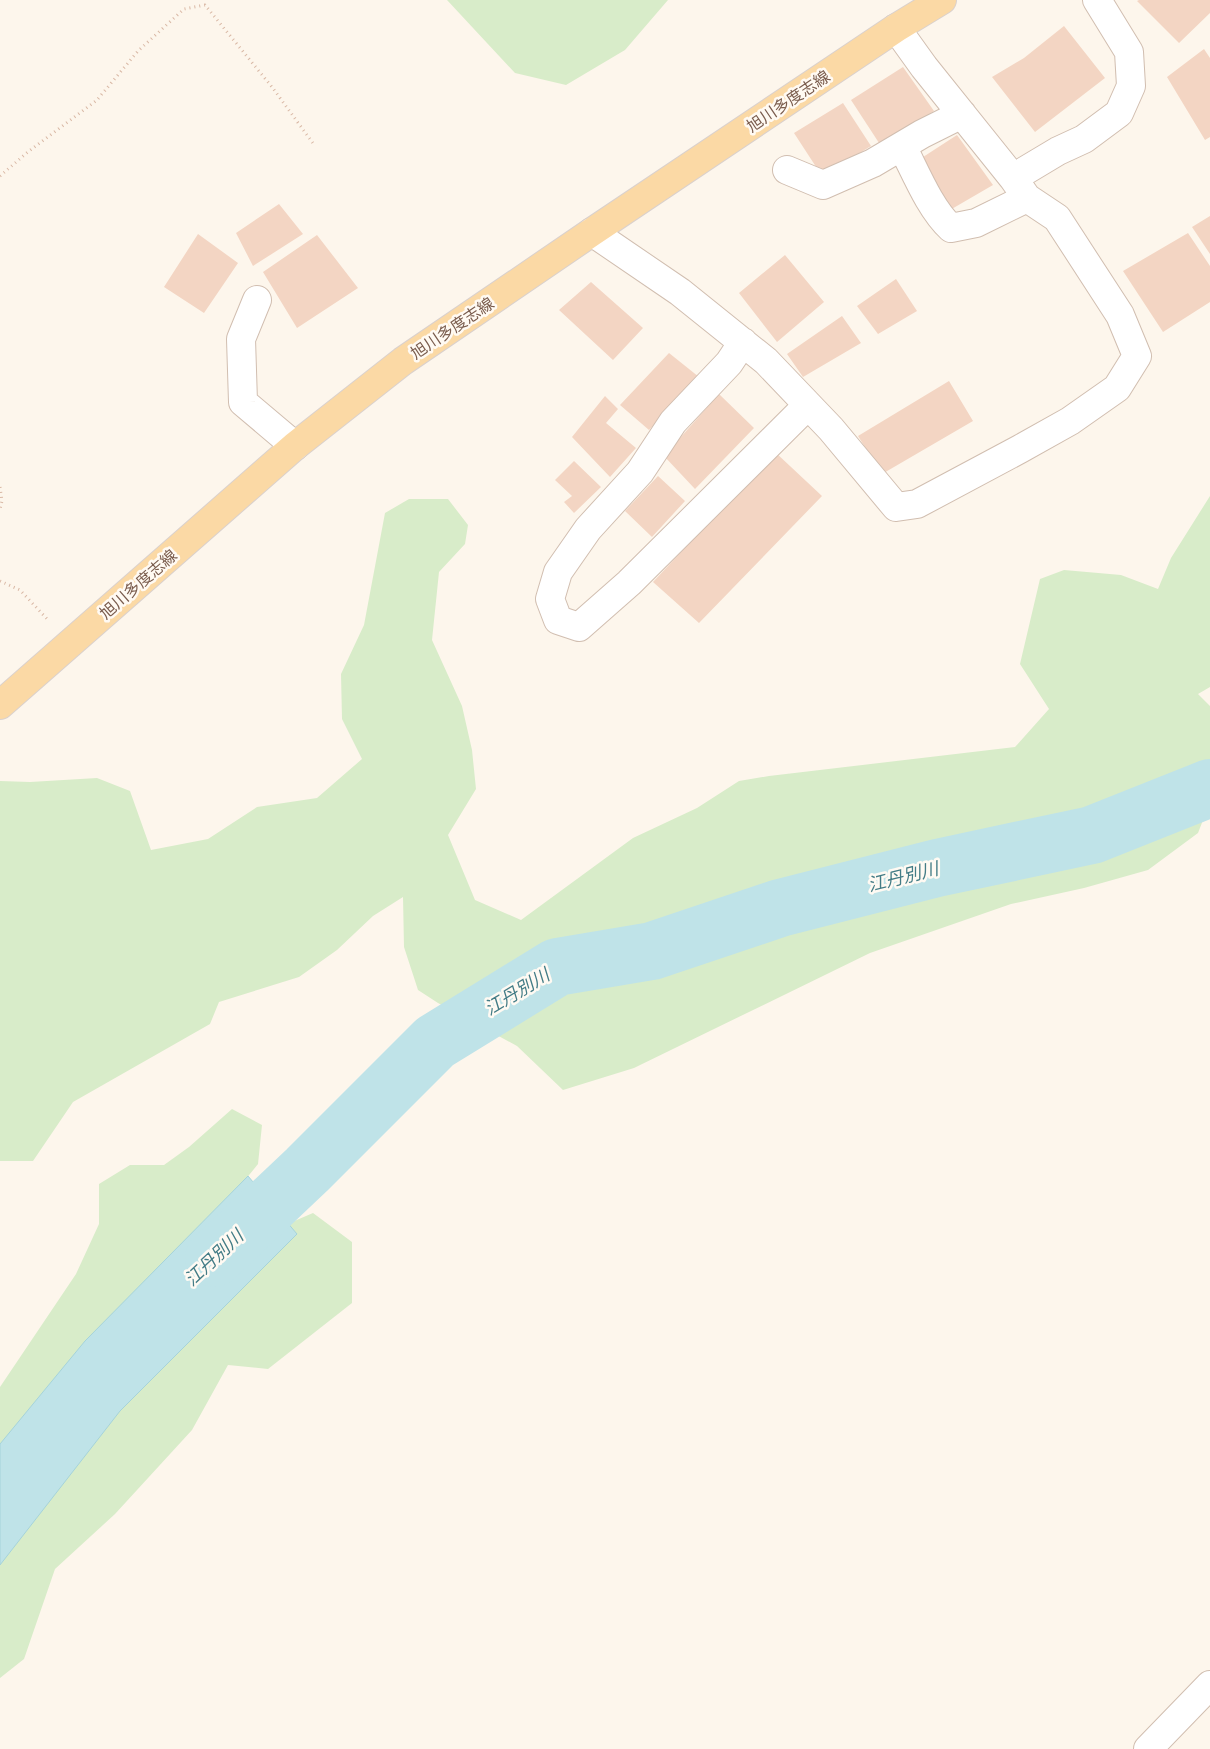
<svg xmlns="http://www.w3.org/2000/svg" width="1210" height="1749" font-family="Montserrat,'Noto Sans JP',sans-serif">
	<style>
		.green { fill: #d8ecc9 }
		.water { fill: #bfe3e8; stroke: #a5d3da }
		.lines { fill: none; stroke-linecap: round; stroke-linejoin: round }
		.river { stroke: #bfe3e8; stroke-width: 58 }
		.building { fill: #f3d5c3 }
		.minor-casing { stroke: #d1beb0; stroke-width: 30 }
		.major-casing { stroke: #dad1cd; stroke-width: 30 }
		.path { stroke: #d9b8a5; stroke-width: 3; stroke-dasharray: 1 4; stroke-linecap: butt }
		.minor { stroke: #fff; stroke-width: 28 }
		.major { stroke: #fbd9a5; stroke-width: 28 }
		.labels { text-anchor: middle; stroke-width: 5; stroke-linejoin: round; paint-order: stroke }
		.street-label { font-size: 16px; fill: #7a5c4d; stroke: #fffaf3 }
		.water-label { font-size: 18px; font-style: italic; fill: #437c86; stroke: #fffaf3 }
	</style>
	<rect width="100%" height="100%" fill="#fdf6ec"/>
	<path class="green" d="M447 0H668L625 50 566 85 515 73Z
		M1210 496V687L1198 694 1210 706V802L1198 833 1148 870 1084 888 1011 904 870 953 634 1068 563 1090 517 1046 438 1003 418 990 404 947 403 897 373 916 337 950 299 977 219 1002 210 1024 73 1102 33 1161H0V781L30 782 97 778 130 791 151 850 208 839 257 807 317 798 362 759 342 719 341 674 364 625 385 513 409 499H448L468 525 465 544 439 572 432 640 462 706 472 750 476 789 448 835 475 900 521 920 633 838 697 808 739 781 769 776 1015 747 1049 709 1020 664 1040 579 1064 570 1121 575 1158 589 1171 558Z
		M232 1109 262 1125 258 1164 176 1265 0 1450V1387L76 1274 99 1224V1184L130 1165H164L189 1147Z
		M313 1213 352 1242V1303L268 1369 228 1365 192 1430 115 1514 55 1569 24 1659 0 1678V1532L264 1234Z"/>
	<path class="water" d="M248 1176 297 1234 120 1411 0 1565V1444L85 1341Z"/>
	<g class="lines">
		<path class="river" d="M214 1258 307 1170 435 1042 557 967 652 951 780 908 937 868 1092 835 1210 788"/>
	</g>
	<path class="building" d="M1139 0H1210V13L1179 43 1137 1Z
		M1064 26 1105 78 1035 132 992 77 1024 58Z
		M1204 49 1210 58V137L1205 140 1167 77Z
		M903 67 934 111 881 146 851 100Z
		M843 103 871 146 822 176 794 133Z
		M957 135 993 185 950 210 920 159Z
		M279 204 303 234 253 266 236 233Z
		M1210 216V254L1192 227Z
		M1188 233 1210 266V302L1163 332 1123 271Z
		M198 234 238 263 204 313 164 287Z
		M317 235 358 288 297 328 263 272Z
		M785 255 824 302 777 342 739 293Z
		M896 279 917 311 878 334 857 306Z
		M591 282 643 328 613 360 559 310Z
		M842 316 861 343 803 377 787 354Z
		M669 353 699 377 649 430 620 405Z
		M949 381 973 421 882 474 858 436Z
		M719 394 754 428 695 489 664 456Z
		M605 396 618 409 606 423 636 448 610 477 572 437Z
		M775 452 822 496 699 623 653 582Z
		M574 461 601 487 574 513 564 502 572 496 555 480Z
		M658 476 685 501 652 537 625 511Z"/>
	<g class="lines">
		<defs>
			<path id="minor" d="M902 146C915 171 930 209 951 228L976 223 1027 198
				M787 170 823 185 873 163 922 134 962 114
				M1013 178 1058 151 1084 139 1119 113 1131 86 1129 52 1097 0
				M592 232 680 292 766 361 831 429 896 507 917 504 1020 449 1070 421 1117 388 1137 356 1120 315 1057 218 1027 198 1013 178 924 67 896 28
				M257 300 241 339 243 402 295 446
				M743 342 729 363 673 422 640 472 588 529 558 572 550 599 558 620 579 627 629 583 808 405
				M1148 1749 1210 1685"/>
			<path id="major" d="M0 705 295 446 403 361 592 232 896 28 942 0"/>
		</defs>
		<use href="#minor" class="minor-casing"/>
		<use href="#major" class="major-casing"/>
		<path class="path" d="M0 176 29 151 97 100 138 51 184 9 205 5 272 87 315 146
			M0 487 2 501 0 509
			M0 581 20 590 49 621"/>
		<use href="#minor" class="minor"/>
		<use href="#major" class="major"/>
	</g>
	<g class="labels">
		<g class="street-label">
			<text transform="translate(788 101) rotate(-34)" y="6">旭川多度志線</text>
			<text transform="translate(452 328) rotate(-34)" y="6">旭川多度志線</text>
			<text transform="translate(138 584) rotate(-41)" y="6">旭川多度志線</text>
		</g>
		<g class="water-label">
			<text transform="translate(903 877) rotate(-14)" y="6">江丹別川</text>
			<text transform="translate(517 992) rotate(-31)" y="6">江丹別川</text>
			<text transform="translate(214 1258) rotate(-43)" y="6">江丹別川</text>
		</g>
	</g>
</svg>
